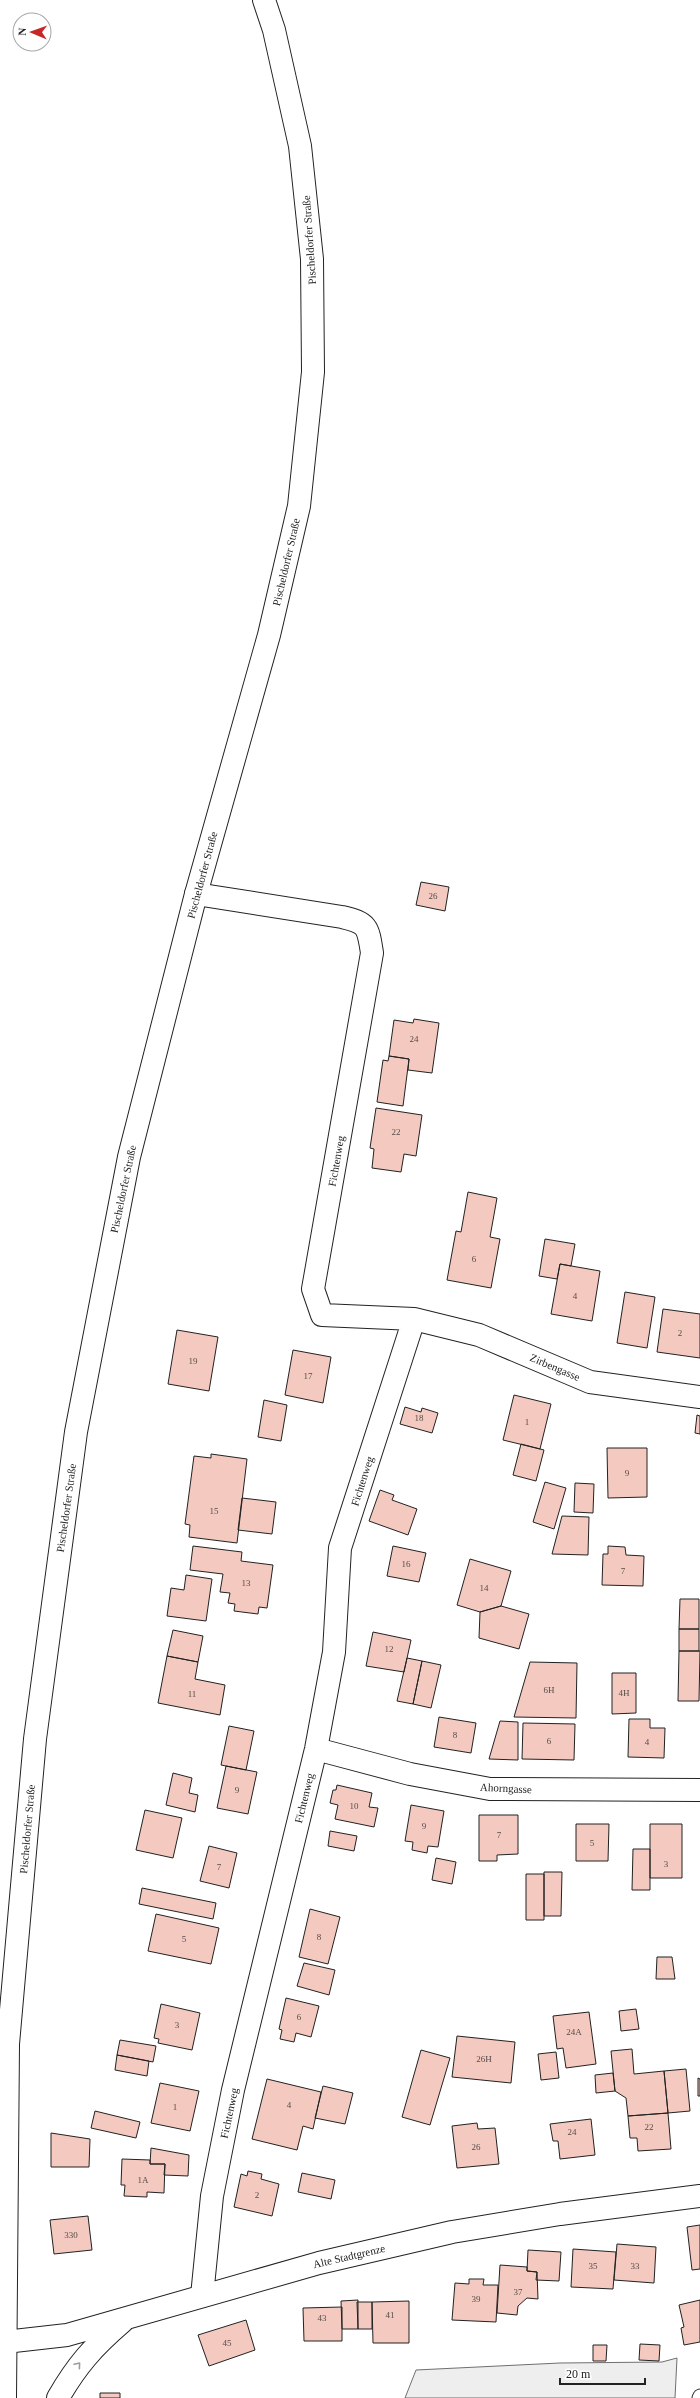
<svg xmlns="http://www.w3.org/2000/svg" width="700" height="2398" font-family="'Times New Roman',serif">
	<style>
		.green { fill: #eee; stroke: #6f6f6f }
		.building { fill: #f3c9c0; stroke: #222 }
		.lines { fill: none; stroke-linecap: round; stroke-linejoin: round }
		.service-casing { stroke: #222; stroke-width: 15 }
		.minor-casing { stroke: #222; stroke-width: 24 }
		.tertiary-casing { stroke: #222; stroke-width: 24 }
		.secondary-casing { stroke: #222; stroke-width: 24 }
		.service { stroke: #fff; stroke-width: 13 }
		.minor { stroke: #fff; stroke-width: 22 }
		.tertiary { stroke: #fff; stroke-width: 22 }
		.secondary { stroke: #fff; stroke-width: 22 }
		.oneway { stroke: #9c9c9c }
		.labels { text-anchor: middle; stroke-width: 3; stroke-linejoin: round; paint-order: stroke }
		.number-label { font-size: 9px; fill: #564c4a }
		.street-label { font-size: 11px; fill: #222; stroke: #fff }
	</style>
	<rect width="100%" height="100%" fill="#fff"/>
	<path class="green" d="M677 2358 675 2398H405L416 2370 560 2363 662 2362Z"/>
	<path class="building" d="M421 882 449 887 445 911 416 905Z
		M414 1019 439 1023 432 1073 408 1070 409 1059 389 1056 394 1020 413 1023Z
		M389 1056 409 1059 403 1106 377 1102 383 1060 388 1061Z
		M376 1108 422 1115 416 1156 404 1154 401 1172 372 1168 374 1149 370 1148Z
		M468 1192 497 1198 490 1237 500 1239 491 1288 447 1280 456 1231 461 1232Z
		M545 1239 575 1244 571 1266 560 1264 557 1279 539 1276Z
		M560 1264 600 1271 592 1321 551 1314Z
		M625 1292 655 1297 647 1348 617 1343Z
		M663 1309 700 1314V1358L657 1352Z
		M177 1330 218 1337 209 1391 168 1384Z
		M293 1350 331 1357 323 1403 285 1395Z
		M514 1395 551 1404 540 1449 503 1440Z
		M264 1400 287 1405 281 1441 258 1437Z
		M405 1407 421 1412 422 1408 438 1413 432 1433 400 1424Z
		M697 1415 700 1416V1434L695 1433Z
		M521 1444 544 1450 536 1481 513 1475Z
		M607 1448H647V1497L608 1498Z
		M211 1454 247 1459 237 1543 189 1537 190 1525 185 1524 194 1456 211 1458Z
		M545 1482 566 1488 554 1529 533 1522Z
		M575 1483 594 1484 593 1513 574 1512Z
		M380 1490 394 1495 392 1500 417 1509 408 1535 369 1521Z
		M242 1498 276 1502 272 1534 238 1530Z
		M562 1516 589 1517 588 1555 552 1554Z
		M193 1546 242 1552 241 1561 273 1565 267 1608 259 1607 258 1614 234 1611 235 1604 228 1603 230 1593 220 1592 223 1574 190 1570Z
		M393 1546 426 1553 419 1582 387 1576Z
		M608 1546 625 1547 626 1555 644 1556 643 1586 602 1585 603 1554H608Z
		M470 1559 511 1571 501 1606 480 1612 457 1605Z
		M186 1575 212 1579 206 1621 167 1616 171 1588 184 1590Z
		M680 1599H699V1629H679Z
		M501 1606 529 1614 519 1649 479 1638 480 1612Z
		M679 1629H699V1651H679Z
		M173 1630 203 1636 198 1662 167 1656Z
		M373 1632 411 1640 404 1672 366 1666Z
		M679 1651H700L699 1701H678Z
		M167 1656 198 1662 195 1679 225 1685 220 1715 158 1703Z
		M407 1658 422 1661 413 1704 397 1701Z
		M422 1661 441 1665 431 1708 413 1704Z
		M530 1662 577 1663 576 1718 514 1717Z
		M612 1673H636V1713L612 1714Z
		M439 1717 476 1723 471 1753 434 1747Z
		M629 1719H650V1728H665L664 1758 628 1757Z
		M500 1721 518 1722V1760L489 1759Z
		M523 1723 575 1724 574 1760 522 1759Z
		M229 1726 254 1731 246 1770 221 1765Z
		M226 1766 257 1772 248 1814 217 1808Z
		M173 1773 192 1778 189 1793 198 1795 195 1812 166 1805Z
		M337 1785 372 1793 369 1807 378 1808 374 1827 335 1819 338 1805 330 1803 333 1790H336Z
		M411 1805 444 1811 438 1847 428 1846 427 1853 412 1850 413 1842 405 1841Z
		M145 1810 182 1818 173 1858 136 1850Z
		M479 1815H518V1854L497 1855V1861H479Z
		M576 1824H609L608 1861H576Z
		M650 1824H682V1878H650Z
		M330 1831 357 1836 354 1851 328 1846Z
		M209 1846 237 1853 229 1888 200 1881Z
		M633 1849H650V1890H632Z
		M436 1858 456 1862 452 1884 432 1880Z
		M544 1872H562L561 1916H544Z
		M526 1874H544V1920H526Z
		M142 1888 216 1903 213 1919 139 1904Z
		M310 1909 340 1917 328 1964 299 1957Z
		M156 1914 219 1928 211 1964 148 1951Z
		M657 1957H672L675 1979H656Z
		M304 1963 335 1970 329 1995 297 1986Z
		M286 1998 319 2006 311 2037 296 2033 294 2042 280 2039 282 2030 279 2029Z
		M161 2004 200 2013 192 2050 158 2043 159 2039 154 2038Z
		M636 2009 639 2029 621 2031 619 2011Z
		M589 2012 596 2064 566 2068 563 2048 557 2049 553 2016Z
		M457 2036 515 2042 511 2083 452 2077Z
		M120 2040 156 2046 153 2062 117 2055Z
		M632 2049 634 2074 664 2071 668 2113 628 2116 626 2098 615 2091 611 2051Z
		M421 2050 450 2058 430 2125 402 2117Z
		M556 2052 559 2078 541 2080 538 2054Z
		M117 2055 149 2061 147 2076 115 2070Z
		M686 2069 690 2111 668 2113 664 2071Z
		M613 2073 615 2091 596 2093 595 2075Z
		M698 2078 700 2079V2096H698Z
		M267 2079 321 2092 313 2129 303 2126 297 2150 252 2139Z
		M160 2083 199 2091 190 2131 151 2123Z
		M323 2086 353 2093 345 2124 315 2118Z
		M95 2111 140 2122 136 2138 91 2128Z
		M668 2113 671 2149 638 2151 637 2138H630L628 2116Z
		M591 2119 595 2155 560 2159 558 2141H553L550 2124Z
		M477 2123 478 2129 495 2128 499 2164 457 2168 452 2126Z
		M51 2133 90 2139 89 2167H51Z
		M151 2148 189 2155 188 2176 164 2175 165 2164H150Z
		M122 2159 150 2160V2164H165L164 2193 147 2192V2197L124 2196 125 2185H121Z
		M248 2171 262 2174 261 2179 279 2184 272 2216 234 2207 241 2174 247 2176Z
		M302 2173 335 2180 331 2199 298 2192Z
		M88 2216 92 2250 54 2254 50 2220Z
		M700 2225V2269L692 2270 687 2227Z
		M617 2244 656 2247 654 2283 614 2280Z
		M573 2249 616 2252 613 2289 571 2287Z
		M528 2250 561 2252 559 2281 536 2280 537 2272 527 2271Z
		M500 2265 527 2267V2271L537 2272 538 2299 527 2298 518 2306 517 2315 497 2313Z
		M469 2279H484L483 2285H498L496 2322 452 2320 455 2283 469 2284Z
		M358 2300V2329H342L341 2301Z
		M700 2300V2342L684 2345 681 2328 684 2327 679 2305Z
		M409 2301V2343H373L372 2302Z
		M357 2302H372V2329H358Z
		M342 2307V2341H304L303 2308Z
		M246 2320 255 2350 209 2366 198 2335Z
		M640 2344 660 2345 659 2361 639 2360Z
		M593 2345H607L606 2361H593Z
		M100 2393H120V2398H100Z"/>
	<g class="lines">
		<defs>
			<path id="service" d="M699 2398 700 2396"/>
			<path id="minor" d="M196 894 342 917C368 923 368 927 372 953L313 1289 322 1315 414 1319 340 1548 334 1652 316 1749 233 2090 212 2196 202 2296
				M414 1319 479 1335 590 1382 700 1397
				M316 1749 410 1774 490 1789 700 1790"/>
			<path id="tertiary" d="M5 2342 67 2335 319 2263 452 2232 560 2214 700 2196
				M58 2398C77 2365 93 2347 122 2322"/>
			<path id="secondary" d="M5 2398 8 2044 35 1739 76 1432 129 1157 196 894 269 635 299 506 313 372 312 259 300 146 274 30 264 0"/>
		</defs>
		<use href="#service" class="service-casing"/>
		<use href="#minor" class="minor-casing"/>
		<use href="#tertiary" class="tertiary-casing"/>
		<use href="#secondary" class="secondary-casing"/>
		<use href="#service" class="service"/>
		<use href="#minor" class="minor"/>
		<use href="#tertiary" class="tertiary"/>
		<use href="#secondary" class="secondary"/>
	</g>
	<defs><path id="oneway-chevron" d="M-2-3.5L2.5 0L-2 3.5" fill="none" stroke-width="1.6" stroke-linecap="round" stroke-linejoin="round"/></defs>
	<use class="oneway" href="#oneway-chevron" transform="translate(78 2365) rotate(-50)"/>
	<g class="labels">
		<g class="number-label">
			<text x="433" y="899">26</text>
			<text x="414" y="1042">24</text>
			<text x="396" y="1135">22</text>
			<text x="474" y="1262">6</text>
			<text x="575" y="1299">4</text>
			<text x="680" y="1336">2</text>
			<text x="193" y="1364">19</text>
			<text x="308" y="1379">17</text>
			<text x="419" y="1421">18</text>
			<text x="527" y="1425">1</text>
			<text x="627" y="1476">9</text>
			<text x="214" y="1514">15</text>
			<text x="406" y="1567">16</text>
			<text x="623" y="1574">7</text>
			<text x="246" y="1586">13</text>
			<text x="484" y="1591">14</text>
			<text x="389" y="1652">12</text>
			<text x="549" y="1693">6H</text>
			<text x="624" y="1696">4H</text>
			<text x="192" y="1697">11</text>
			<text x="455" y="1738">8</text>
			<text x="549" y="1744">6</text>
			<text x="647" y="1745">4</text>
			<text x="237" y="1793">9</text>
			<text x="354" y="1809">10</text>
			<text x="424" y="1829">9</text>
			<text x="499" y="1838">7</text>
			<text x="592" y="1846">5</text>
			<text x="666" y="1867">3</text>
			<text x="219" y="1870">7</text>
			<text x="319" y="1940">8</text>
			<text x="184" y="1942">5</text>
			<text x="299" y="2020">6</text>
			<text x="177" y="2028">3</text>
			<text x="574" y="2035">24A</text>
			<text x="484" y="2062">26H</text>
			<text x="289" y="2108">4</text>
			<text x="175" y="2110">1</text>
			<text x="649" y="2130">22</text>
			<text x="572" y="2135">24</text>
			<text x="476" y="2150">26</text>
			<text x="143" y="2183">1A</text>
			<text x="257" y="2198">2</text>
			<text x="71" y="2238">330</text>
			<text x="593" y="2269">35</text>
			<text x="635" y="2269">33</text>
			<text x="518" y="2295">37</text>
			<text x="476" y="2302">39</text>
			<text x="390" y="2318">41</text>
			<text x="322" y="2321">43</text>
			<text x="227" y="2346">45</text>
		</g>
		<g class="street-label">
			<text transform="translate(309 240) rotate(-94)" y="4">Pischeldorfer Straße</text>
			<text transform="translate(286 562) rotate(-77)" y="4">Pischeldorfer Straße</text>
			<text transform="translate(202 875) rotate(-75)" y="4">Pischeldorfer Straße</text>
			<text transform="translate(336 1161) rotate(-80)" y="4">Fichtenweg</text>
			<text transform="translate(123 1189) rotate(-78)" y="4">Pischeldorfer Straße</text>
			<text transform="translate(555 1367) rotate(23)" y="4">Zirbengasse</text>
			<text transform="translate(362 1481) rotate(-72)" y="4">Fichtenweg</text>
			<text transform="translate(66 1508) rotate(-82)" y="4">Pischeldorfer Straße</text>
			<text transform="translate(506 1788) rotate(3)" y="4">Ahorngasse</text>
			<text transform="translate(304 1798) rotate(-76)" y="4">Fichtenweg</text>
			<text transform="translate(27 1829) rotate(-85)" y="4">Pischeldorfer Straße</text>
			<text transform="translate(229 2113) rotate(-78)" y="4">Fichtenweg</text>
			<text transform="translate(349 2256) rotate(-13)" y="4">Alte Stadtgrenze</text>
		</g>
	</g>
	<g transform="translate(32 32) rotate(272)"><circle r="19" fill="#ffffff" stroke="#a7a7a7"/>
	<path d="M0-3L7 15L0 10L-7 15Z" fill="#c62828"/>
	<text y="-6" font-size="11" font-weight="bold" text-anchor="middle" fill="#222222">N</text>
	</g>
	<path d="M560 2378v6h85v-6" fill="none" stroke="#222222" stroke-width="2"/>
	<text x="566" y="2378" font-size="12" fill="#222222" stroke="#ffffff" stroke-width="3" paint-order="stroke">20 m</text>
</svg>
